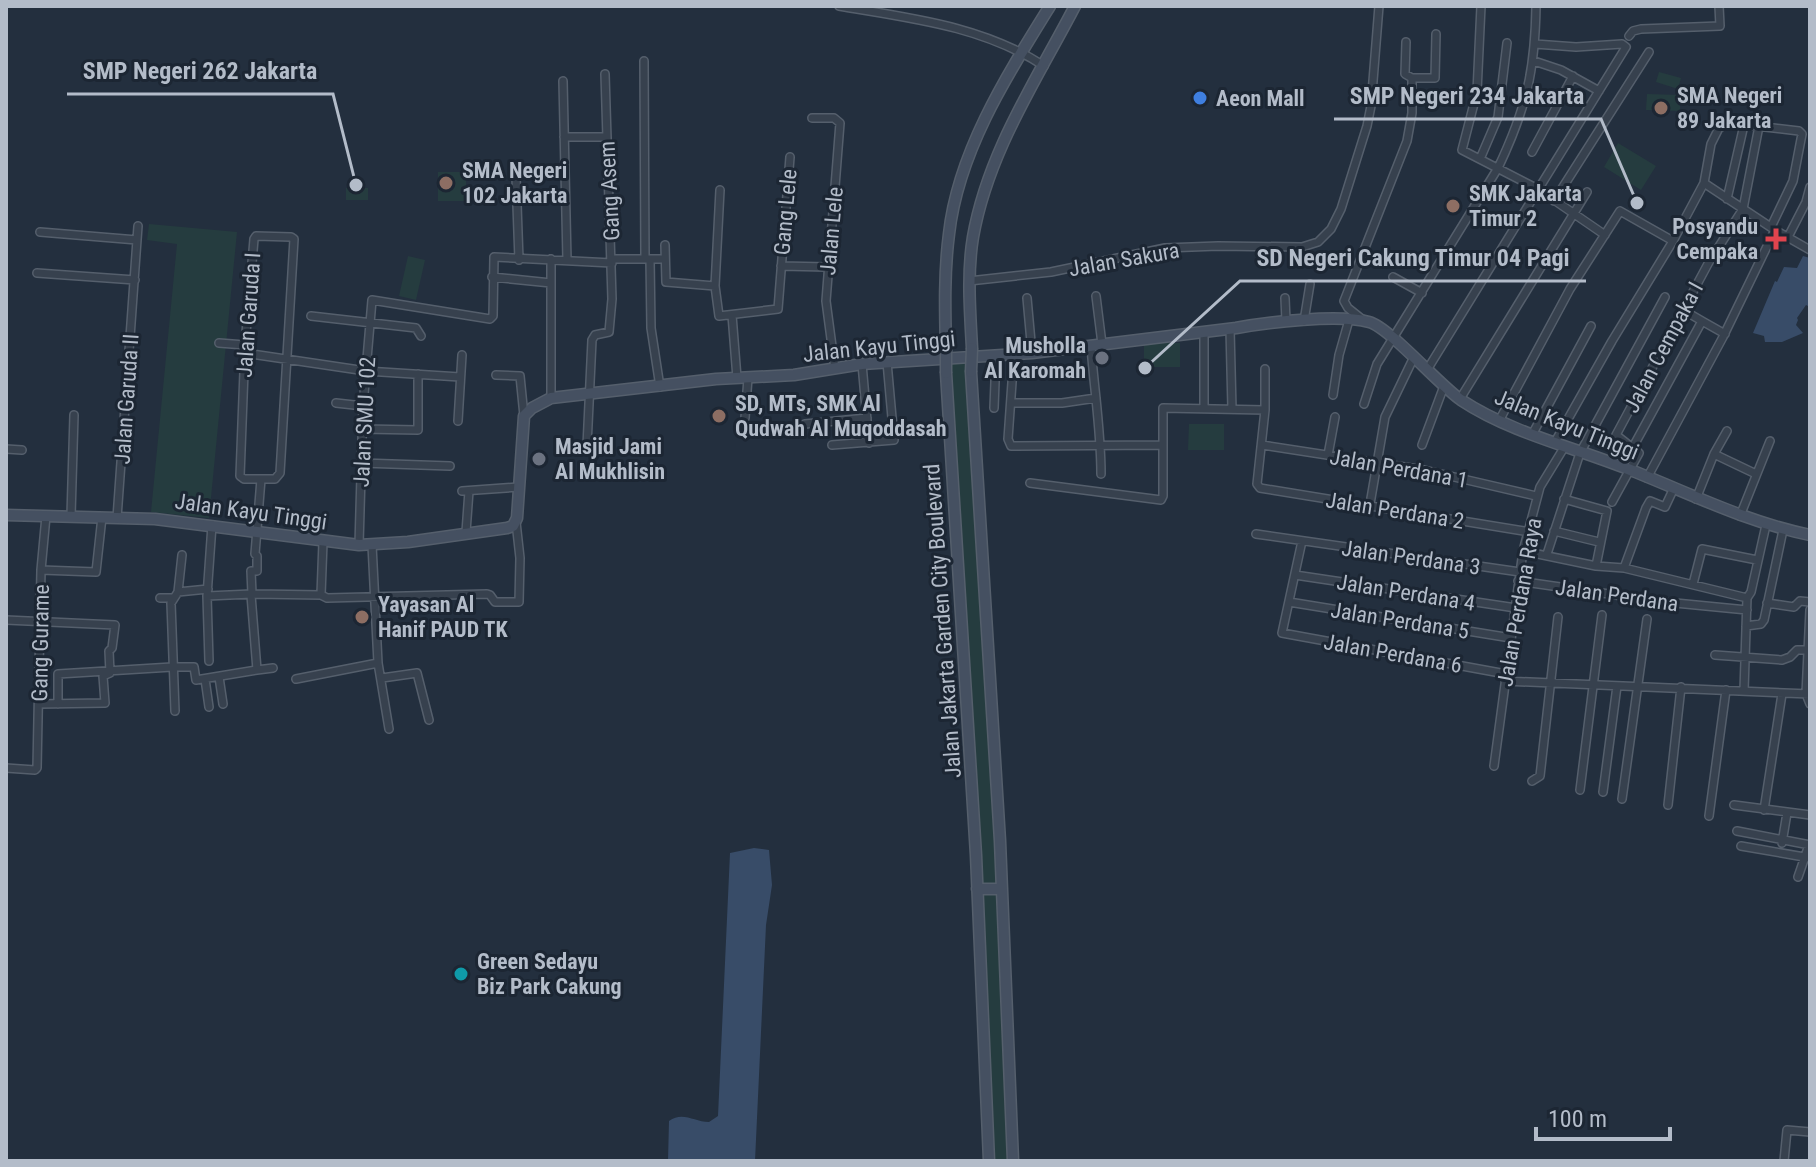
<svg xmlns="http://www.w3.org/2000/svg" width="1816" height="1167" font-family="'Roboto Condensed',sans-serif">
	<style>
		.green { fill: #253c3f }
		.water { fill: #384c68 }
		.lines { fill: none; stroke-linecap: round; stroke-linejoin: round }
		.street-casing { stroke: #555f6c; stroke-width: 10 }
		.secondary-casing { stroke: #555f6c; stroke-width: 13 }
		.street { stroke: #37414e; stroke-width: 7 }
		.secondary { stroke: #455061; stroke-width: 10 }
		.secondary-bridge-casing { stroke: #555f6c; stroke-width: 13; stroke-linecap: butt }
		.secondary-bridge { stroke: #455061; stroke-width: 10 }
		.shop-dot { fill: #3f7fe0; stroke: #1c2633; stroke-width: 3 }
		.education-dot { fill: #8d6e63; stroke: #1c2633; stroke-width: 3 }
		.health-dot { fill: #e0444e; stroke: #1c2633; stroke-width: 3 }
		.worship-dot { fill: #6b7280; stroke: #1c2633; stroke-width: 3 }
		.culture-dot { fill: #0f9aa8; stroke: #1c2633; stroke-width: 3 }
		.labels { text-anchor: middle; stroke-width: 6; stroke-linejoin: round; paint-order: stroke }
		.poi-label { font-size: 22px; font-weight: bold; fill: #b3bcc9; stroke: #1c2633; text-anchor: start }
		.street-label { font-size: 22px; fill: #b3bcc9; stroke: #1c2633 }
		.leader { fill: none; stroke: #b3bcc9; stroke-width: 3 }
		.callout-dot { fill: #b3bcc9; stroke: #1c2633; stroke-width: 3 }
		.callout-label { font-size: 24px; text-anchor: middle; font-weight: bold; fill: #b3bcc9; stroke: #1c2633; stroke-width: 6; stroke-linejoin: round; paint-order: stroke }
	</style>
	<rect width="100%" height="100%" fill="#232f3e"/>
	<path class="green" d="M1659 72 1681 78 1678 89 1656 82Z
		M1647 94 1680 95V111L1646 110Z
		M1618 143 1656 166 1641 190 1604 167Z
		M438 172H466V201H438Z
		M346 188H368V200H346Z
		M149 224 237 232 209 518 151 512 177 244 147 240Z
		M408 256 425 260 416 300 399 296Z
		M1144 343H1180V367H1144Z
		M971 360 1013 1161H989L946 361Z
		M1189 424H1224V450H1188Z"/>
	<path class="water" d="M1803 256 1810 258V307L1806 305 1797 318 1798 320 1796 325 1803 333 1782 342H1765L1764 336 1753 333 1775 281 1777 282 1784 267 1797 268Z
		M754 848 769 850 772 885 766 925 755 1161H668L669 1121C683 1111 694 1122 709 1122L718 1116 730 853Z"/>
	<g class="lines">
		<defs>
			<path id="street" d="M839 6C910 18 983 26 1044 66
				M1481 6 1477 92 1462 150 1538 189 1605 235
				M1629 36 1633 31 1641 29 1720 26 1719 6
				M644 61 645 259
				M1534 61 1561 70 1599 91
				M1412 78H1435L1436 34
				M563 81 567 260
				M812 118H834L840 123 826 301 835 369
				M564 137H607
				M1532 152 1573 76
				M1480 159 1498 117 1507 43
				M516 177 519 260
				M1727 199 1744 125
				M1554 201 1649 52
				M1775 230 1810 250
				M40 232 137 240
				M256 236 291 237 294 239 280 473 275 479H244L240 476 245 345 254 239Z
				M1788 237 1806 202 1810 187
				M665 245 666 282 715 286 719 316 778 309 790 157
				M612 259H665
				M650 259 651 328 660 387
				M781 266 827 267
				M37 273 135 280
				M492 277 551 283
				M1393 277 1422 293
				M969 281 1051 272 1165 248 1218 246 1302 247 1318 242 1331 229 1341 209 1367 126 1371 106 1379 6
				M715 286 720 190
				M1096 296 1102 344
				M1027 298 1032 353
				M1285 298 1286 321
				M732 315 737 378
				M311 316 416 328 421 336
				M1363 320 1348 308 1344 301 1407 141 1412 113V78L1405 74 1406 42
				M1304 321 1310 284
				M1702 321 1725 334
				M1230 329 1232 409
				M1204 331V408
				M219 343 245 345
				M1091 346C1094 389 1101 430 1101 474
				M245 353 366 371 460 377
				M1014 354 1008 439 1011 446 1163 445
				M862 364 869 443
				M1427 370 1626 47 1622 44 1576 47 1535 44
				M496 375 520 376 524 416
				M1333 395 1339 355 1349 320
				M551 398V259
				M1460 399 1587 192
				M336 403 363 406
				M1012 403H1062L1096 398
				M1364 404 1377 364 1498 168C1526 109 1535 72 1536 6
				M994 408 996 356
				M1265 410V369
				M745 418 748 378
				M458 421 462 355
				M1499 421 1570 289 1620 211 1673 241
				M805 424 867 418
				M362 429 418 430V374
				M1533 433 1591 326
				M1555 442 1612 341 1673 241 1704 183 1711 144 1719 128 1730 123 1799 131 1802 134 1793 181 1771 227
				M832 445 894 440 887 362
				M1262 445 1424 470 1536 496
				M1422 445 1444 386
				M587 446 592 340 595 335 609 332 612 299 605 74
				M1633 447 1702 321 1683 310
				M6 449 22 450
				M1714 454 1756 474
				M1328 455 1335 417
				M362 463 450 466
				M1647 478 1723 337 1775 230 1704 183
				M1030 483 1161 500 1163 496V408L1265 410 1257 484 1260 488 1530 532
				M462 491 519 487
				M1564 499 1607 511 1596 566
				M1696 499 1714 454 1727 431
				M1612 502 1639 453 1616 435 1709 262 1743 209 1759 126
				M1370 504 1385 417 1413 359
				M71 516 74 415
				M1740 516 1770 441
				M117 518 138 226
				M1554 531 1599 542
				M466 532 469 491
				M1256 534 1520 572
				M1302 541 1282 633 1506 674
				M359 545 363 406 372 300 490 319 493 316 494 257 612 263
				M372 545 378 663 389 729
				M1523 551 1596 566 1624 568 1747 598
				M1547 554 1580 453 1665 297
				M1624 568 1646 508 1650 501 1665 507 1673 490
				M41 570 96 572 102 517
				M1295 575 1516 608
				M1518 581 1665 602 1747 610
				M1693 584 1702 549 1757 560
				M178 592 182 555
				M252 594 251 571H257V556L255 554 261 479
				M321 595 323 542
				M207 596 252 594 321 595 327 598 487 594 490 595 495 602H519L520 558 516 522
				M160 598H173
				M1289 602 1511 638
				M1767 603 1794 607 1800 601 1810 602
				M1810 610 1806 694 1810 704
				M6 620 115 625 112 648 109 651 110 673 103 676 105 703 39 704
				M1746 626 1761 624 1764 620 1783 530
				M1715 655 1782 660 1790 657 1797 650H1810
				M209 661 207 596 212 525
				M172 667H194L196 680 257 670 251 595
				M257 670 273 668
				M219 677 223 704
				M382 678 417 673 429 720
				M205 679 209 707
				M296 679 378 663
				M1505 681 1810 694
				M1744 691 1747 598 1751 592 1766 525
				M58 704V674L172 667
				M175 711 171 603 178 592 208 589
				M1494 766 1523 551 1540 487 1565 446
				M6 768 35 770 37 768 41 570 46 516
				M1532 781 1540 776 1558 617
				M1580 790 1602 615
				M1603 792 1617 686
				M1622 799 1647 619
				M1668 805 1681 687
				M1734 805 1810 815
				M1764 810 1782 694
				M1709 816 1726 690
				M1737 831 1810 845
				M1782 843 1787 813
				M1741 846 1810 858
				M1798 877 1809 845
				M1784 1161 1787 1130 1810 1132"/>
			<path id="secondary" d="M972 348C970 311 967 273 973 237 988 152 1036 81 1075 6
				M946 350C945 311 944 272 949 234 958 152 1007 75 1050 6
				M971 372 1000 841 1013 1161
				M946 373 976 855 989 1161
				M6 515 155 519 359 545 408 542 507 528 513 526 517 518 524 416 532 408 551 398 716 379 794 375 862 364 1032 353 1236 328C1268 322 1339 314 1369 322 1389 327 1438 384 1461 400 1511 433 1573 447 1628 469 1689 493 1746 522 1810 535
				M977 889H1002"/>
		</defs>
		<use href="#street" class="street-casing"/>
		<use href="#secondary" class="secondary-casing"/>
		<use href="#street" class="street"/>
		<use href="#secondary" class="secondary"/>
		<defs>
			<path id="secondary-bridge" d="M946 350V373
				M971 372 972 348"/>
		</defs>
		<use href="#secondary-bridge" class="secondary-bridge-casing"/>
		<use href="#secondary-bridge" class="secondary-bridge"/>
	</g>
	<circle class="shop-dot" cx="1200" cy="98" r="8"/>
	<g class="education-dot">
		<circle cx="1661" cy="108" r="8"/>
		<circle cx="446" cy="183" r="8"/>
		<circle cx="1453" cy="206" r="8"/>
		<circle cx="719" cy="416" r="8"/>
		<circle cx="362" cy="617" r="8"/>
	</g>
	<path class="health-dot" d="M1772 227h8v8h8v8h-8v8h-8v-8h-8v-8h8z"/>
	<g class="worship-dot">
		<circle cx="1102" cy="358" r="8"/>
		<circle cx="539" cy="459" r="8"/>
	</g>
	<circle class="culture-dot" cx="461" cy="974" r="8"/>
	<g class="labels">
		<g class="poi-label">
			<text x="1677" y="103">SMA Negeri<tspan x="1677" dy="25">89 Jakarta</tspan></text>
			<text x="1216" y="106">Aeon Mall</text>
			<text x="462" y="178">SMA Negeri<tspan x="462" dy="25">102 Jakarta</tspan></text>
			<text x="1469" y="201">SMK Jakarta<tspan x="1469" dy="25">Timur 2</tspan></text>
			<text x="1758" y="234" text-anchor="end">Posyandu<tspan x="1758" dy="25">Cempaka</tspan></text>
			<text x="1086" y="353" text-anchor="end">Musholla<tspan x="1086" dy="25">Al Karomah</tspan></text>
			<text x="735" y="411">SD, MTs, SMK Al<tspan x="735" dy="25">Qudwah Al Muqoddasah</tspan></text>
			<text x="555" y="454">Masjid Jami<tspan x="555" dy="25">Al Mukhlisin</tspan></text>
			<text x="378" y="612">Yayasan Al<tspan x="378" dy="25">Hanif PAUD TK</tspan></text>
			<text x="477" y="969">Green Sedayu<tspan x="477" dy="25">Biz Park Cakung</tspan></text>
		</g>
		<g class="street-label">
			<text transform="translate(609 191) rotate(-93)" y="8">Gang Asem</text>
			<text transform="translate(785 212) rotate(-85)" y="8">Gang Lele</text>
			<text transform="translate(831 231) rotate(-85)" y="8">Jalan Lele</text>
			<text transform="translate(1124 259) rotate(-10)" y="8">Jalan Sakura</text>
			<text transform="translate(248 315) rotate(-86)" y="8">Jalan Garuda I</text>
			<text transform="translate(879 346) rotate(-6)" y="8">Jalan Kayu Tinggi</text>
			<text transform="translate(1663 347) rotate(-62)" y="8">Jalan Cempaka I</text>
			<text transform="translate(126 399) rotate(-86)" y="8">Jalan Garuda II</text>
			<text transform="translate(364 422) rotate(-87)" y="8">Jalan SMU 102</text>
			<text transform="translate(1567 424) rotate(22)" y="8">Jalan Kayu Tinggi</text>
			<text transform="translate(1399 468) rotate(10)" y="8">Jalan Perdana 1</text>
			<text transform="translate(1395 510) rotate(9)" y="8">Jalan Perdana 2</text>
			<text transform="translate(251 511) rotate(8)" y="8">Jalan Kayu Tinggi</text>
			<text transform="translate(1411 557) rotate(8)" y="8">Jalan Perdana 3</text>
			<text transform="translate(1406 592) rotate(9)" y="8">Jalan Perdana 4</text>
			<text transform="translate(1617 595) rotate(8)" y="8">Jalan Perdana</text>
			<text transform="translate(1519 602) rotate(-80)" y="8">Jalan Perdana Raya</text>
			<text transform="translate(1400 620) rotate(9)" y="8">Jalan Perdana 5</text>
			<text transform="translate(942 621) rotate(-94)" y="8">Jalan Jakarta Garden City Boulevard</text>
			<text transform="translate(40 643) rotate(-89)" y="8">Gang Gurame</text>
			<text transform="translate(1393 653) rotate(10)" y="8">Jalan Perdana 6</text>
		</g>
	</g>
	<path class="leader" d="M356 185L333 94H67M1637 203L1601 119H1334M1145 368L1240 281H1586"/>
	<g class="callout-dot">
		<circle cx="356" cy="185" r="8"/>
		<circle cx="1637" cy="203" r="8"/>
		<circle cx="1145" cy="368" r="8"/>
	</g>
	<g class="callout-label">
		<text x="200" y="79">SMP Negeri 262 Jakarta</text>
		<text x="1467" y="104">SMP Negeri 234 Jakarta</text>
		<text x="1413" y="266">SD Negeri Cakung Timur 04 Pagi</text>
	</g>
	<rect width="1816" height="1167" fill="none" stroke="#b3bcc9" stroke-width="16"/>
	<path d="M1536 1127v12h134v-12" fill="none" stroke="#b3bcc9" stroke-width="4"/>
	<text x="1548" y="1127" font-size="24" fill="#b3bcc9" stroke="#1c2633" stroke-width="6" paint-order="stroke">100 m</text>
</svg>
